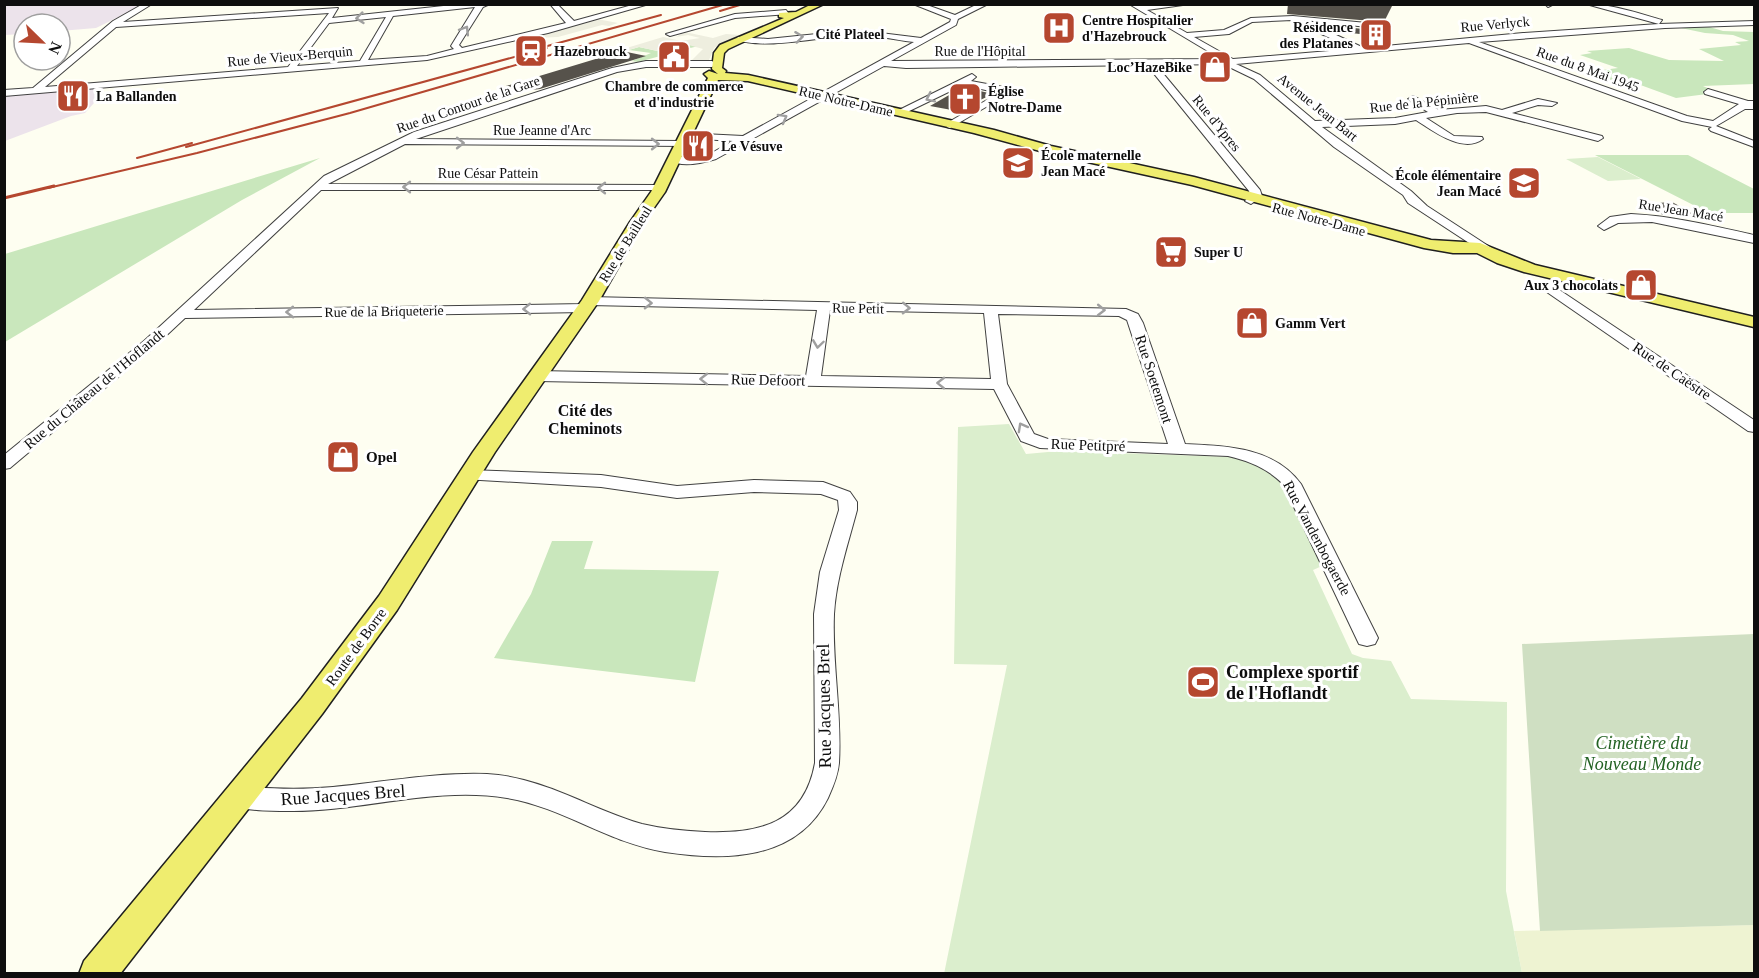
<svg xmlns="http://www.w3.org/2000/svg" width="1759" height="978" font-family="Georgia,serif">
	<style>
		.industrial { fill: #ece3eb }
		.farmland { fill: #eef3d2 }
		.green { fill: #c9e7bc }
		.cemetery { fill: #cfdfc2 }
		.pitch { fill: #dbeecd }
		.plaza { fill: #eeeedf }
		.building { fill: #56524b }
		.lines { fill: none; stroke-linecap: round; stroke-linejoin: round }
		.minor-casing { stroke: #414141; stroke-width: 2 }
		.major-casing { stroke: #1f1f1f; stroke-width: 3 }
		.minor { fill: #fff; fill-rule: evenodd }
		.major { fill: #efed6f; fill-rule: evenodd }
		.rail-far1 { stroke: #b5472f; stroke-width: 2 }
		.rail { stroke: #b5472f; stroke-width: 3 }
		.oneway { stroke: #9f9f9f }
		.labels { text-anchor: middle; stroke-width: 6; stroke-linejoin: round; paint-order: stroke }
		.far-poi-label { font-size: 14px; font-weight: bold; fill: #0e0e0e; stroke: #fff; text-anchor: start }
		.far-street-label { font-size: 14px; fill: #0e0e0e; stroke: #fff }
		.far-neighbourhood-label { font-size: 14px; font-weight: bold; fill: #0e0e0e; stroke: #fff }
		.street-label { font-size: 15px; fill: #0e0e0e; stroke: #fff }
		.poi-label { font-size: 15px; font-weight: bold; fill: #0e0e0e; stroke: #fff; text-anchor: start }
		.neighbourhood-label { font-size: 16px; font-weight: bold; fill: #0e0e0e; stroke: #fff }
		.near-poi-label { font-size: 18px; font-weight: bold; fill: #0e0e0e; stroke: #fff; text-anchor: start }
		.near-street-label { font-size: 18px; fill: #0e0e0e; stroke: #fff }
		.near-park-label { font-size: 18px; font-style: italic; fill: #236223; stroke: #fff }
	</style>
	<rect width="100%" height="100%" fill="#fefef1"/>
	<path class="industrial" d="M5 5H143L96 28 60 31V24H24V34L5 35Z
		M104 87 100 94H102L85 113 71 116 5 141V95Z"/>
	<path class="farmland" d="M1754 925V973H1522L1514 931Z"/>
	<path class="green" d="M1706 26 1723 31 1754 32V84L1703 86 1712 90 1702 92 1707 94 1676 98 1635 83H1620L1587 72 1618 68 1580 55 1592 53 1587 51 1629 48 1669 60 1724 61 1699 49 1741 45 1735 42 1749 41 1733 35 1705 33 1676 27Z
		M683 43 698 46 638 62 632 61 651 53 629 50 639 47 662 52 660 50 668 51 663 48Z
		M1595 155H1688L1754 189V213H1709Z
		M320 158 242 200 5 342V254Z
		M552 541H593L584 569 719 571 695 682 494 658 531 594Z"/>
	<path class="cemetery" d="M1754 634V925L1540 931 1522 644Z"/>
	<path class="pitch" d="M1598 157 1641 179 1608 181 1566 159Z
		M1009 424 1026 454 1059 451 1232 457 1248 462 1267 470 1280 481 1322 566 1313 570 1352 654 1363 658 1391 661 1411 699 1507 702 1506 891 1522 973 944 974 1007 665 954 664 958 427Z"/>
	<path class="plaza" d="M597 19 618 23 609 26 602 25 558 37 534 38 533 40 537 41 530 43 539 46H536L511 40Z
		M685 32 713 38 726 34 740 35 714 48 709 60H692L703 49 685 44 689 42 685 41 680 44 684 46 665 47 671 50H662L665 51 662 52 639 47 625 51 620 50 663 37 681 41 700 38 688 35 676 37Z"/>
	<path class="building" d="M1288 4H1375L1392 6 1384 22 1287 14Z
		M1337 26 1380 31 1377 36 1334 31Z
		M622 51 646 56 540 89 507 93 506 86Z
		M963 87 993 94 957 111 930 106Z
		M1672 202 1694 214 1663 215 1643 204Z"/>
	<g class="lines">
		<defs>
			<path id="minor" d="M143 4H152L123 22 338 8 332 18 462 4H490L483 7 459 45 462 48 566 23 550 4H557L574 21 636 4H649L548 33 427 60 4 96V90L33 88 113 21ZM475 7 451 46 454 49 427 56 368 60 393 16ZM329 13 288 67 45 87 116 27ZM386 17 360 61 297 66 329 23Z
				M913 4H924L955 15 978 4H988L958 19 956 25 891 61 1221 59 1129 4H1190L1147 10 1187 33 1224 30 1251 18 1293 16 1388 25V29H1385L1304 20 1364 48 1523 33 1659 24 1586 4C1612 4 1637 13 1662 20L1659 24 1754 21V25L1665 28 1479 42 1687 116 1713 121 1739 104 1705 94 1704 92 1708 89 1748 101H1754V109H1745L1716 126 1754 141V147L1711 131 1709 129 1712 127 1682 121 1469 43 1236 64 1260 75 1315 121 1395 118 1428 112 1410 101 1408 99 1413 96 1439 110 1486 106 1502 110 1538 99 1557 103 1552 106 1538 105 1512 113 1602 136 1603 138 1598 141 1486 112 1457 113 1426 118 1454 136 1482 137 1483 139C1463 154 1433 131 1416 120L1395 124 1322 127 1411 191 1427 206 1493 249 1495 252 1489 256 1408 203 1403 195 1334 147 1254 79 1223 64 1156 65 1260 190 1262 196 1251 204 1245 201 1250 195 1249 191 1147 65 906 68 884 66 716 159C703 163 681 168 670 160L675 157 708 155 733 141 687 138 682 135 683 133 743 136 914 42C895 40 873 34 853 35 828 36 757 51 737 39L738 37 768 39 856 30 921 38 950 22 951 19ZM1292 20 1353 49 1233 59 1194 37 1229 34 1252 22Z
				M1545 4H1551L1552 5 1548 7Z
				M786 10 789 14 735 18 670 36 666 34 735 14Z
				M646 61H712L716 64 712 67H646L617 72 416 139 683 141 688 144 687 146 405 144 328 184 660 185 666 188 664 190H321L194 310 585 304 583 301 585 298 590 297 1126 309 1138 314 1143 323 1185 444C1227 446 1274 447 1301 484L1378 638 1375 644 1367 646 1359 644 1283 484C1267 468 1249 461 1228 456L1040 448 1021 441 994 389 537 381 529 376 537 371 806 376 817 310 590 305 592 308 590 311 585 312 185 318 154 347 10 468 4 469V455L144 341 324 176 414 132 612 68ZM830 310 984 313 991 379 821 376ZM998 314 1119 316 1127 320 1168 444 1048 439 1034 434 1007 384Z
				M972 74 976 77 971 81 1003 87 1010 93 950 128 947 127V123L999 93 963 85 901 115 893 113Z
				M1631 214C1673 216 1714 226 1754 235V243L1652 222 1618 223 1604 230 1598 226 1610 217Z
				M1546 281 1754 420V432L1748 431 1541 288 1539 285Z
				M469 470 601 475 677 486 754 480 823 482 850 492 857 502V510C848 544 836 579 834 614 832 664 842 714 839 763 838 775 833 787 828 798 797 861 725 861 665 852 609 843 562 807 507 798 434 786 361 812 289 811 269 811 248 811 229 805L226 797 229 789 238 786C270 789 301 790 333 787 384 782 436 772 487 774 543 777 590 809 642 824 663 829 684 831 705 832 759 834 804 824 815 763L814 614 820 572 839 510 838 500 821 494 754 492 677 498 601 487 463 479 460 475 463 471Z"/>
			<path id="major" d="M812 4H824L728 49 724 53 722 68 726 71 725 73 748 75 994 130 1051 146 1194 177 1431 240 1480 243 1535 265 1754 317V327L1524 272 1497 263 1477 253H1453L1424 248 1192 185 1051 154 974 133 748 81 718 80 665 192 644 222 599 301 495 452 397 610 322 714 120 974H79L84 961 302 698 379 596 473 452 582 300 630 222 651 192 708 78 704 74 709 71 718 74 712 69 714 53 720 45 784 18 779 17V13L796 12Z"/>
		</defs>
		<use href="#minor" class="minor-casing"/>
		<use href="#major" class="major-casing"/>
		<use href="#minor" class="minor"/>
		<use href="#major" class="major"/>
		<path class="rail-far1" d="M720 11 743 4
			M540 48 661 15
			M186 147 547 48
			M137 158 192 143
			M48 188 197 153 350 113 726 4"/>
		<path class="rail" d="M4 198 54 186"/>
	</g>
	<defs><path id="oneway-chevron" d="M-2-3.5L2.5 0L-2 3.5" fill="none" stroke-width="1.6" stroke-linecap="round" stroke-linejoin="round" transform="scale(1.5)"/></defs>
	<g class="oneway">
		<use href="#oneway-chevron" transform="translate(360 18) rotate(174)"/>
		<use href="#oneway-chevron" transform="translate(465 30) rotate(-58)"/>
		<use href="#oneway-chevron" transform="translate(799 37) rotate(-7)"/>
		<use href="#oneway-chevron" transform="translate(930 98) rotate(154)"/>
		<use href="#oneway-chevron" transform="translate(783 118) rotate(-29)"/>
		<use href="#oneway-chevron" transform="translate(460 143)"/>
		<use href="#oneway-chevron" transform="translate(655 144)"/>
		<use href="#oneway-chevron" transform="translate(407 187) rotate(-180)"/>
		<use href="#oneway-chevron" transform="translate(602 188) rotate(-180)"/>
		<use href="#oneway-chevron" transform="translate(648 303) rotate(1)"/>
		<use href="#oneway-chevron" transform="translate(906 308) rotate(1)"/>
		<use href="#oneway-chevron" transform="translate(527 309) rotate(179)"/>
		<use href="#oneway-chevron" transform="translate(1101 310) rotate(1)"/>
		<use href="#oneway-chevron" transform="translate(290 312) rotate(179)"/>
		<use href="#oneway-chevron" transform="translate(818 344) rotate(98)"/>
		<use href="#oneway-chevron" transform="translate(704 379) rotate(-179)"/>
		<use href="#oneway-chevron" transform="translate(941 383) rotate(-179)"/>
		<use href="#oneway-chevron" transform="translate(1022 427) rotate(-119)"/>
	</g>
	<defs>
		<symbol id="hospital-square" viewBox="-11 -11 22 22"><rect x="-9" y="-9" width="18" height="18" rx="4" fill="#b5472f" stroke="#fff"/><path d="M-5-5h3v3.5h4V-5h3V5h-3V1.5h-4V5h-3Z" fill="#fff"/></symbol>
		<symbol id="building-square" viewBox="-11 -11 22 22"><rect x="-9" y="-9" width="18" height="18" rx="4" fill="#b5472f" stroke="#fff"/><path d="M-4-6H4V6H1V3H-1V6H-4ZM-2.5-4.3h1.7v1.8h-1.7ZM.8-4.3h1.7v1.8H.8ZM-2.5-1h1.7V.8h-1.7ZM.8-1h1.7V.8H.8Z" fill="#fff"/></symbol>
		<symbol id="station-square" viewBox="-11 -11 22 22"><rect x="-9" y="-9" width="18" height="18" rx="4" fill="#b5472f" stroke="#fff"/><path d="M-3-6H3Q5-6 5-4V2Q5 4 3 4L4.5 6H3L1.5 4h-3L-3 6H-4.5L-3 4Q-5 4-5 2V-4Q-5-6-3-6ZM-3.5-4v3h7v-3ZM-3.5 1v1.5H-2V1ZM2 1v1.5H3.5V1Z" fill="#fff"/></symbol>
		<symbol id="civic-square" viewBox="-11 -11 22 22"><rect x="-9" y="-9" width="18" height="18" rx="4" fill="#b5472f" stroke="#fff"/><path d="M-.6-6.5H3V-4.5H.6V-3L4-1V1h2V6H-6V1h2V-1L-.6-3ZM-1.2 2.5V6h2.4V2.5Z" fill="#fff"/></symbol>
		<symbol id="shop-square" viewBox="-11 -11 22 22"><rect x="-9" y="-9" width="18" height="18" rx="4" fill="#b5472f" stroke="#fff"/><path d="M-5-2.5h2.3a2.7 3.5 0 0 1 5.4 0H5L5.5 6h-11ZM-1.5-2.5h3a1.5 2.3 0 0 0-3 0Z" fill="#fff"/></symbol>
		<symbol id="restaurant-square" viewBox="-11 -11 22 22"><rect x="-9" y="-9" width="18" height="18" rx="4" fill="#b5472f" stroke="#fff"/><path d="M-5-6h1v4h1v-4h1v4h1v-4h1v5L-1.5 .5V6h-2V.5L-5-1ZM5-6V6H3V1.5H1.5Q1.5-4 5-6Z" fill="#fff"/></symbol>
		<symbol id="church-square" viewBox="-11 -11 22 22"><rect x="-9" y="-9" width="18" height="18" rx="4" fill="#b5472f" stroke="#fff"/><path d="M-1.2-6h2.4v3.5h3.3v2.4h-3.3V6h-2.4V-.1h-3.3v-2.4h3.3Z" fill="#fff"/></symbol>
		<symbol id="school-square" viewBox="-11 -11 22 22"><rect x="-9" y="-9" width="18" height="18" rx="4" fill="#b5472f" stroke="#fff"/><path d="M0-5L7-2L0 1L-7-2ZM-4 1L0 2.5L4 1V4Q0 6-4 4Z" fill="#fff"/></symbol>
		<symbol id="supermarket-square" viewBox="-11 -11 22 22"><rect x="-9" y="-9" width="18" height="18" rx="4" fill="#b5472f" stroke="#fff"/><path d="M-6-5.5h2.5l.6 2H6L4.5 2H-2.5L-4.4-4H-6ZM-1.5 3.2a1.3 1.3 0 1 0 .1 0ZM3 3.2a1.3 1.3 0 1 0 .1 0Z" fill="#fff"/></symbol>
		<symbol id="stadium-square" viewBox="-11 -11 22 22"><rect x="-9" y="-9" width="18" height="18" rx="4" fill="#b5472f" stroke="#fff"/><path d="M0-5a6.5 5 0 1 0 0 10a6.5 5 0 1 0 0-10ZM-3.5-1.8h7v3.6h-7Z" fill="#fff"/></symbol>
	</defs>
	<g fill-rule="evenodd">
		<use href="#hospital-square" x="1040" y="9" width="38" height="38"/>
		<use href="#building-square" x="1357" y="16" width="38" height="38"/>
		<use href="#station-square" x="512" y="32" width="38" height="38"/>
		<use href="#civic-square" x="655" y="38" width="38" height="38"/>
		<use href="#shop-square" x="1196" y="48" width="38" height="38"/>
		<use href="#restaurant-square" x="54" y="77" width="38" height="38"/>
		<use href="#church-square" x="946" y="80" width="38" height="38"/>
		<use href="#restaurant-square" x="679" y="127" width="38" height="38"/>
		<use href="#school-square" x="999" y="144" width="38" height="38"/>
		<use href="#school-square" x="1505" y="164" width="38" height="38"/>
		<use href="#supermarket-square" x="1152" y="233" width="38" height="38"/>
		<use href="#shop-square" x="1622" y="266" width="38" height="38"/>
		<use href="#shop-square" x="1233" y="304" width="38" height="38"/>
		<use href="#shop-square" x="324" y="438" width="38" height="38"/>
		<use href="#stadium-square" x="1184" y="663" width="38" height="38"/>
	</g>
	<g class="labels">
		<g class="far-poi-label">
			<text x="1082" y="25">Centre Hospitalier<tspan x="1082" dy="16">d'Hazebrouck</tspan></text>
			<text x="1353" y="32" text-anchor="end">Résidence<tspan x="1353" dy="16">des Platanes</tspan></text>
			<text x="554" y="56">Hazebrouck</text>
			<text x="1192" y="72" text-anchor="end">Loc’HazeBike</text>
			<text x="674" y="91" text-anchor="middle">Chambre de commerce<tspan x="674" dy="16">et d'industrie</tspan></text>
			<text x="988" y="96">Église<tspan x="988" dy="16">Notre-Dame</tspan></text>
			<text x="96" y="101">La Ballanden</text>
			<text x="721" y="151">Le Vésuve</text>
			<text x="1041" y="160">École maternelle<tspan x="1041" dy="16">Jean Macé</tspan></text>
			<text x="1501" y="180" text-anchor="end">École élémentaire<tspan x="1501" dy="16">Jean Macé</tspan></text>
			<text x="1194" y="257">Super U</text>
			<text x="1618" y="290" text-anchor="end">Aux 3 chocolats</text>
			<text x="1275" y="328">Gamm Vert</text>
		</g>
		<g class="far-street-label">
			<text transform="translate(1495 24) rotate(-5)" y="5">Rue Verlyck</text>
			<text x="980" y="56">Rue de l'Hôpital</text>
			<text transform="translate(290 56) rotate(-5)" y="5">Rue de Vieux-Berquin</text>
			<text transform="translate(1588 69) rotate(20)" y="5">Rue du 8 Mai 1945</text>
			<text transform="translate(846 101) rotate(13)" y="5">Rue Notre-Dame</text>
			<text transform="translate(1424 102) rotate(-6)" y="5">Rue de la Pépinière</text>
			<text transform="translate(468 104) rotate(-19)" y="5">Rue du Contour de la Gare</text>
			<text transform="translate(1318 107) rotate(39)" y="5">Avenue Jean Bart</text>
			<text transform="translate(1217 123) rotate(51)" y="5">Rue d'Ypres</text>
			<text x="542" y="135">Rue Jeanne d'Arc</text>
			<text x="488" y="178">Rue César Pattein</text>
			<text transform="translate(1681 210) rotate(9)" y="5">Rue Jean Macé</text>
			<text transform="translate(1319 219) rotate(15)" y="5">Rue Notre-Dame</text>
			<text transform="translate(625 244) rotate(-58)" y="5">Rue de Bailleul</text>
			<text transform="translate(858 308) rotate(1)" y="5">Rue Petit</text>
			<text transform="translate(384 311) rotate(-1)" y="5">Rue de la Briqueterie</text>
		</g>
		<g class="far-neighbourhood-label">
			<text x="850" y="39">Cité Plateel</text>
		</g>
		<g class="street-label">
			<text transform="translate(1672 371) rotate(34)" y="5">Rue de Caëstre</text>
			<text transform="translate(1154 379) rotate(72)" y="5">Rue Soetemont</text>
			<text transform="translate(768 380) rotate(1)" y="5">Rue Defoort</text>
			<text transform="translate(94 389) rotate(-40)" y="5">Rue du Château de l'Hoflandt</text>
			<text transform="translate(1088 445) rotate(2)" y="5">Rue Petitpré</text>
			<text transform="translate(1317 538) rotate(62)" y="5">Rue Vandenbogaerde</text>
			<text transform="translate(356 647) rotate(-54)" y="5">Route de Borre</text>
		</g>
		<g class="poi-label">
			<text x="366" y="462">Opel</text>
		</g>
		<g class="neighbourhood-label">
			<text x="585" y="416">Cité des<tspan x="585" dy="18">Cheminots</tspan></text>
		</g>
		<g class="near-poi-label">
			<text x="1226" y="678">Complexe sportif<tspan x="1226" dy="21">de l'Hoflandt</tspan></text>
		</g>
		<g class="near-street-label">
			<text transform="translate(824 706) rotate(-91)" y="6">Rue Jacques Brel</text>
			<text transform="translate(343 795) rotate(-4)" y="6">Rue Jacques Brel</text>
		</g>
		<g class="near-park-label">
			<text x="1642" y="749">Cimetière du<tspan x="1642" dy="21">Nouveau Monde</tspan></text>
		</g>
	</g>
	<rect width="1759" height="978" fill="none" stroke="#0e0e0e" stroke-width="12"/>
	<g transform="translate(42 42) rotate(114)"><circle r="28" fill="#ffffff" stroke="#9f9f9f" stroke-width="1.5"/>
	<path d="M0-4.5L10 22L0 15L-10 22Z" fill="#b5472f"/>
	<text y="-9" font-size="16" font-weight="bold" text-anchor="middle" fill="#0e0e0e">N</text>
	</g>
</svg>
